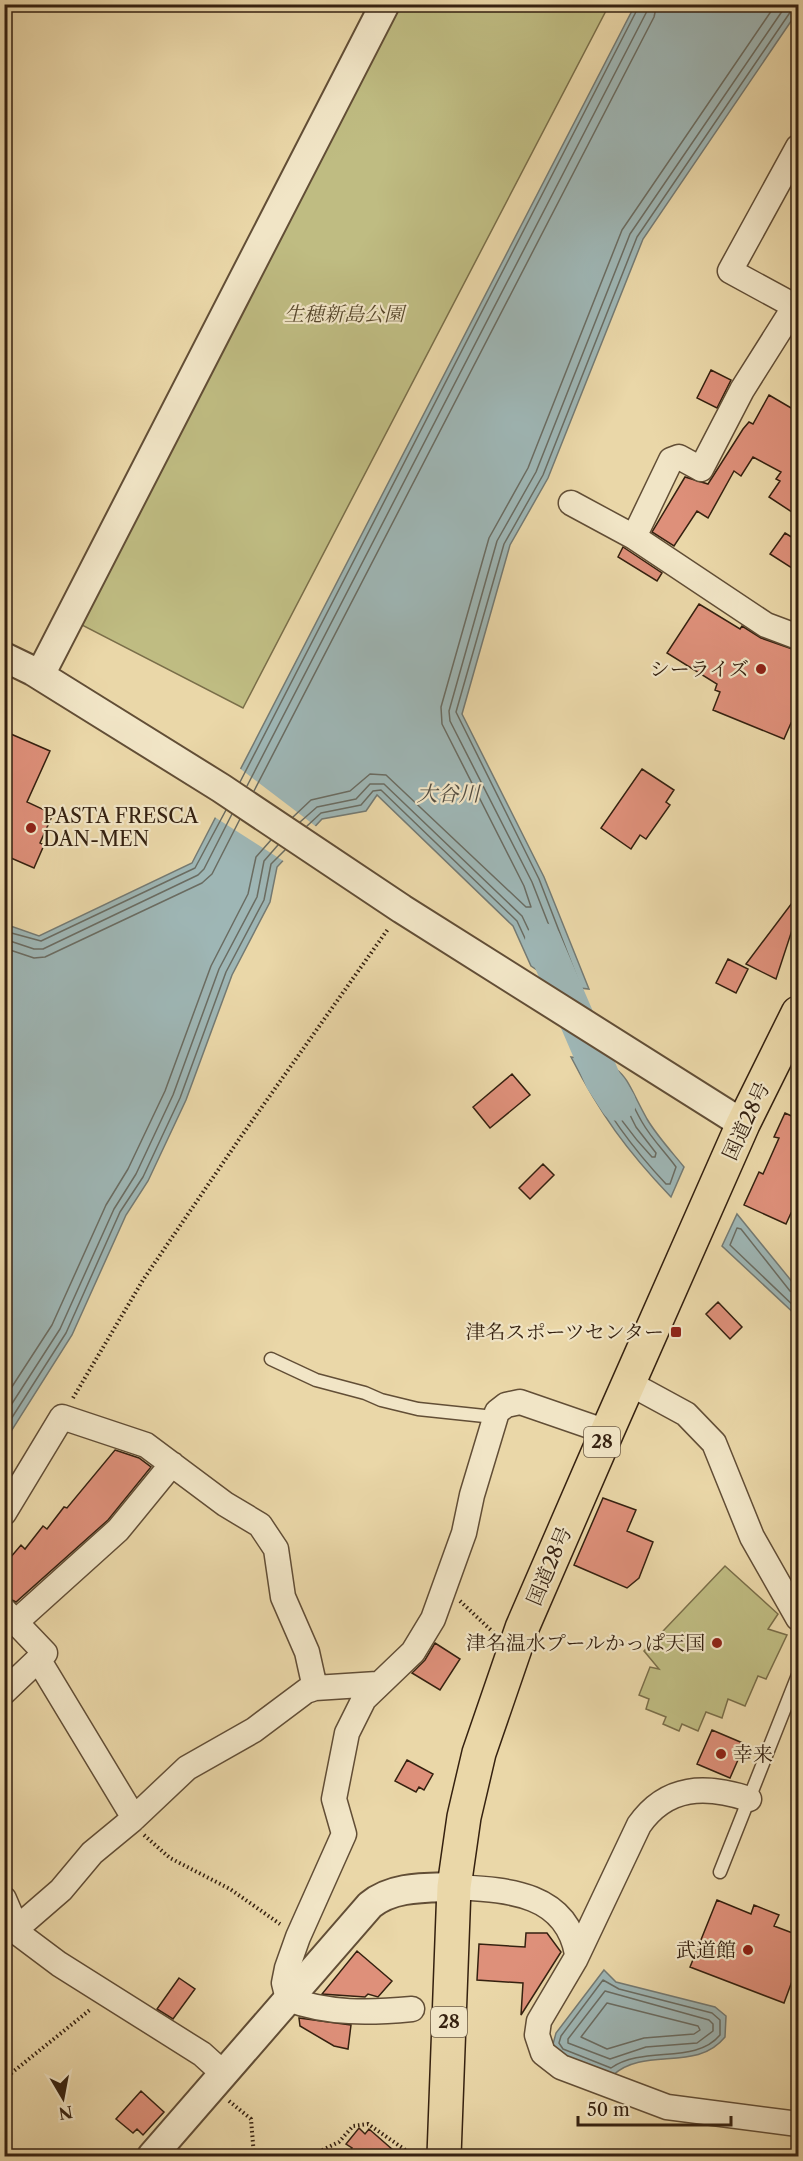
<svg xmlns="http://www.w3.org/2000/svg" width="803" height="2161" font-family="'Libre Caslon Text','Noto Serif JP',serif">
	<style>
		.green { fill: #bfbc82; stroke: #7a6e49; stroke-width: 1.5 }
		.water { fill: #9eb6b5; stroke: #747a73; stroke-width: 1.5 }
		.pier { fill: #ead7a8 }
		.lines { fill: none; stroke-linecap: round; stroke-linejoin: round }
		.shore { stroke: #6a6c62; stroke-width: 1.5 }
		.river { stroke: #9eb6b5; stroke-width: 36 }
		.building { fill: #de907a; stroke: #352110; stroke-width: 1.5 }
		.service-casing { stroke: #624e36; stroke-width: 15 }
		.minor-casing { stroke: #624e36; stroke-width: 27 }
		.tertiary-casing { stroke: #624e36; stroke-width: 32 }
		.trunk-casing { stroke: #352110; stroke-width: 36 }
		.path { stroke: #352110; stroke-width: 4; stroke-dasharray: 1.5 3; stroke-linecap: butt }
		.service { stroke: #f1e5c6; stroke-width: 12 }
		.minor { stroke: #f1e5c6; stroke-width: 24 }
		.tertiary { stroke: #f1e5c6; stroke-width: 28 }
		.trunk { stroke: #ead7a8; stroke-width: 33 }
		.poi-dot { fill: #8f2418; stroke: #f1e5c6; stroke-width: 2 }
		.labels { text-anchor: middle; stroke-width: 4.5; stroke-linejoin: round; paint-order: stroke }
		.shield { fill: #f1e5c6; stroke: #6d5c47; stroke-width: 1.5 }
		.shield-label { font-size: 18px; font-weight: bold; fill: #352110 }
		.park-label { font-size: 20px; font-style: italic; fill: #58482c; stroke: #f1e5c6 }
		.poi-label { font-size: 20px; fill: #352110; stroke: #f1e5c6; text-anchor: end }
		.street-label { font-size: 20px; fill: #352110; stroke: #f1e5c6 }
		.water-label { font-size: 21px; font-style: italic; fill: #544e42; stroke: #f1e5c6 }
	</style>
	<rect width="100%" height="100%" fill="#ead7a8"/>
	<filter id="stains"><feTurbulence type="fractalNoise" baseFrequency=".00333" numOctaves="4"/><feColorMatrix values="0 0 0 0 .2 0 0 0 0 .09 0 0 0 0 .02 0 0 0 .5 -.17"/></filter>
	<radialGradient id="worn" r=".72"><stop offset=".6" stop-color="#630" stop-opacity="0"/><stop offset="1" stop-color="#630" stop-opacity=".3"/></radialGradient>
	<path class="green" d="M400 5H609L243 708 78 623Z
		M725 1566 778 1614 768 1629 787 1635 766 1679 758 1676 745 1706 728 1699 722 1718 706 1712 698 1731 682 1724 679 1731 663 1724 666 1717 646 1709 649 1699 639 1695 650 1667 659 1669 644 1651Z"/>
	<path class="water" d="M635 5H798V11L643 239 548 478 510 545 462 714 544 877 589 989 561 986 531 966 513 926 377 795 366 811 322 819 277 867 270 902 232 975 186 1100 148 1181 126 1215 72 1335 5 1441V924L39 936 192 863Z
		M571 1057C628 1063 622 1074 647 1119 657 1136 672 1152 684 1167L671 1197C627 1151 600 1114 571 1057Z
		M737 1214 798 1289V1317L722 1246Z
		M604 1970 616 1982 715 2007 726 2016 725 2037C696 2073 646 2046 613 2075L559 2054 553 2044 556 2033Z"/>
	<path class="pier" d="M238 767 318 828 285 862 213 816Z"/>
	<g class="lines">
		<path class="shore" d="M240 782 640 4
			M247 786 646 13 648 4
			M254 791 654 17 657 4
			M293 817 311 800 350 791 370 774 386 775 526 907H531L524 886 442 724 441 707 489 538 528 468 622 230 776 4
			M300 822 317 807 356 799 370 784H384L522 916 541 956 562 970 566 969 532 882 450 721 449 711 497 541 536 472 630 234 787 4
			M307 826 321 813 361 805 373 791 381 790 517 921 536 962 563 980H578L539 879 456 712 504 544 543 475 637 237 791 11 798 8
			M4 931 41 941 195 868 226 810
			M4 939 34 949H43L198 875 204 869 232 814
			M4 948 34 958 45 957 202 883 212 874 240 819
			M587 1065C621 1069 627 1096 642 1122 651 1138 665 1152 676 1167L670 1184H666C633 1149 606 1112 584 1069Z
			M600 1078 616 1087 636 1127 656 1153 655 1157H652C631 1135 612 1108 598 1081Z
			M798 1294 790 1291 741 1229 737 1228 730 1245 798 1310
			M4 1399 52 1325 106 1205 128 1169 165 1091 211 966 248 894 256 857 271 840
			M4 1416 60 1329 114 1209 136 1174 173 1095 219 969 257 897 264 861 278 845
			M4 1430 66 1333 120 1212 143 1177 180 1098 226 972 264 900 271 864 285 850
			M603 1980 619 1989 712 2013 720 2020V2035C695 2065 644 2045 611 2068L563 2049 559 2043 561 2036Z
			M605 1991 709 2020 713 2024V2031L697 2043 646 2047 610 2059 568 2043V2039Z
			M607 2003 698 2026 700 2030 694 2034 644 2038 607 2049 581 2037Z"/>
		<path class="river" d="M543 941 603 1080 618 1103"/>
	</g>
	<path class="building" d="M711 370 731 380 717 408 697 398Z
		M769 395 798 412V516L769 497 780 481 776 479 781 472 753 457 741 476 734 471 708 518 697 511 674 546 652 532 685 477 708 484 743 429 749 422 753 424Z
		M785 533 798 541V572L770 554Z
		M623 547 662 573 657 581 618 557Z
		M699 604 740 629 742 626 761 638 798 651V727L791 723 784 739 713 710 720 692 715 690 717 684 667 653Z
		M4 731 50 751 27 802 53 814 40 843 44 845 34 868 4 855Z
		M642 769 674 790 666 802 670 805 646 839 640 835 631 849 601 828Z
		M798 895V912L776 979 746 964Z
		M728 959 748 969 736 993 716 983Z
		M512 1074 530 1095 490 1128 473 1107Z
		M785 1113 798 1119V1217L791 1213 786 1224 744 1205 759 1172 763 1174 779 1138 774 1137Z
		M543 1164 554 1175 530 1199 519 1188Z
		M718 1302 742 1327 730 1339 706 1314Z
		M115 1450 139 1458 151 1467 108 1520 16 1602 4 1596V1565L21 1545 25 1549 43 1526 47 1529 64 1507 67 1508Z
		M603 1498 636 1510 627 1531 653 1542 639 1578 627 1588 574 1565Z
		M435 1643 460 1659 440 1690 412 1673 425 1660Z
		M712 1730 745 1744 730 1778 697 1764Z
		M407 1760 433 1774 424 1790 419 1787 416 1792 395 1781Z
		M717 1900 751 1914 754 1905 779 1915 774 1926 798 1935V1965L784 2003 690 1967Z
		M526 1933H547L561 1952 521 2015 523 1983 477 1980 479 1944 525 1947Z
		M357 1951 392 1981 378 1997 368 1994 365 1997 322 1994Z
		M179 1978 195 1989 173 2019 157 2009Z
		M299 2018 351 2025 348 2049 334 2046 300 2026Z
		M141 2091 164 2112 143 2135 137 2129 133 2133 116 2119Z
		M359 2128 365 2134 369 2129 401 2157H345L352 2148 346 2144Z"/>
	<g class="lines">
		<defs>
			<path id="service" d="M271 1359 316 1380 365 1393 381 1400 418 1409 494 1417
				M720 1872 798 1675"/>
			<path id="minor" d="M798 147 730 271 798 308
				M795 306 742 390 701 469 679 457 671 460 634 537 766 625 798 637
				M571 503 634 537
				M629 1383 686 1414 714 1443 752 1537 798 1618
				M4 1513 62 1417 146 1445 225 1504 260 1525 276 1549 283 1597 307 1652 315 1688
				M4 1610 45 1653 4 1692
				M17 1621 118 1530 172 1464
				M38 1659 134 1818
				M749 1799C706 1785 667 1785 639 1825L575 1960 539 2021 537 2035 543 2053 561 2067 667 2107 798 2124
				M454 1887C504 1890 566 1891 577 1954
				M4 1899 19 1934 59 1964 202 2054 223 2073
				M16 1929 61 1890 92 1853 132 1820 187 1768 254 1730 306 1691 315 1688 377 1684
				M412 2009C370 2013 328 2014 288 1999L284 1983 287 1968 298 1937 344 1834 334 1799 347 1733 364 1699 413 1652 433 1619 464 1533 472 1495 497 1412 506 1405 520 1402 607 1432"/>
			<path id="tertiary" d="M4 657 33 671 221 788 402 909 743 1124
				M40 675 385 4
				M152 2156 370 1905C393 1886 425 1888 454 1887"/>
			<path id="trunk" d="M444 2156 454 1887 464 1817 479 1753 522 1628 607 1432 743 1124 798 1013"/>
		</defs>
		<use href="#service" class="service-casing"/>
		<use href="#minor" class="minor-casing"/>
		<use href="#tertiary" class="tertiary-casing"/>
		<use href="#trunk" class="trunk-casing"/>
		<path class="path" d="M73 1398 143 1280 240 1138 388 929
			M460 1601 494 1633
			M144 1835 170 1858 230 1889 280 1924
			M4 2079 91 2009
			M229 2101 251 2119 254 2156
			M310 2156 339 2142 353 2126 368 2124 414 2156"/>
		<use href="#service" class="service"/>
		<use href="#minor" class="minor"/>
		<use href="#tertiary" class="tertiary"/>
		<use href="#trunk" class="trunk"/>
	</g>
	<g class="poi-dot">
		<circle cx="761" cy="669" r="6"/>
		<circle cx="31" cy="828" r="6"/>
		<rect x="670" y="1326" width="12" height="12" rx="3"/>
		<circle cx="717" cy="1643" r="6"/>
		<circle cx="721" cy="1754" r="6"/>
		<circle cx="748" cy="1950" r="6"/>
	</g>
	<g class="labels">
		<g class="shield">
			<rect x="584" y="1427" width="36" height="30" rx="4.5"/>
			<rect x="431" y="2007" width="36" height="30" rx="4.5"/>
		</g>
		<g class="shield-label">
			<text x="602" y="1448">28</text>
			<text x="449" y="2028">28</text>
		</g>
		<g class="park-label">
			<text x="344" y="321">生穂新島公園</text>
		</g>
		<g class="poi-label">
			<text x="749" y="676">シーライズ</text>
			<text x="43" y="823" text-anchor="start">PASTA FRESCA<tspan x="43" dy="23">DAN-MEN</tspan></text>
			<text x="664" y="1339">津名スポーツセンター</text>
			<text x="705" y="1650">津名温水プールかっぱ天国</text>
			<text x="733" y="1761" text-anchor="start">幸来</text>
			<text x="736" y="1957">武道館</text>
		</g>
		<g class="street-label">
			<text transform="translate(746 1121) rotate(-65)" y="7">国道28号</text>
			<text transform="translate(549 1566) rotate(-67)" y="7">国道28号</text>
		</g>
		<g class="water-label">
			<text x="448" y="801">大谷川</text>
		</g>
	</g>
	<rect width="803" height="2161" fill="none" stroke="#ead7a8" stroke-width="24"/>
	<rect x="6" y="6" width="791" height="2149" fill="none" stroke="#352110" stroke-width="3"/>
	<rect x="12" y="12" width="779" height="2137" fill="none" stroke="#352110" stroke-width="1.5"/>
	<g transform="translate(63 2098) rotate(170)" stroke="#f1e5c6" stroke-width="4.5" paint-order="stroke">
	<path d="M0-4.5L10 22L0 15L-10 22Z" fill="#352110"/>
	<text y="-9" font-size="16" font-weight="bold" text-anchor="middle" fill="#352110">N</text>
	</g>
	<path d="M578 2116v9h153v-9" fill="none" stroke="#352110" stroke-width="3"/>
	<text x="587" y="2116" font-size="18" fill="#352110" stroke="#f1e5c6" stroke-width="4.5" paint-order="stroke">50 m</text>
	<rect width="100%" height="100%" filter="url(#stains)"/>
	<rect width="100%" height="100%" fill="url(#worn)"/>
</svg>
